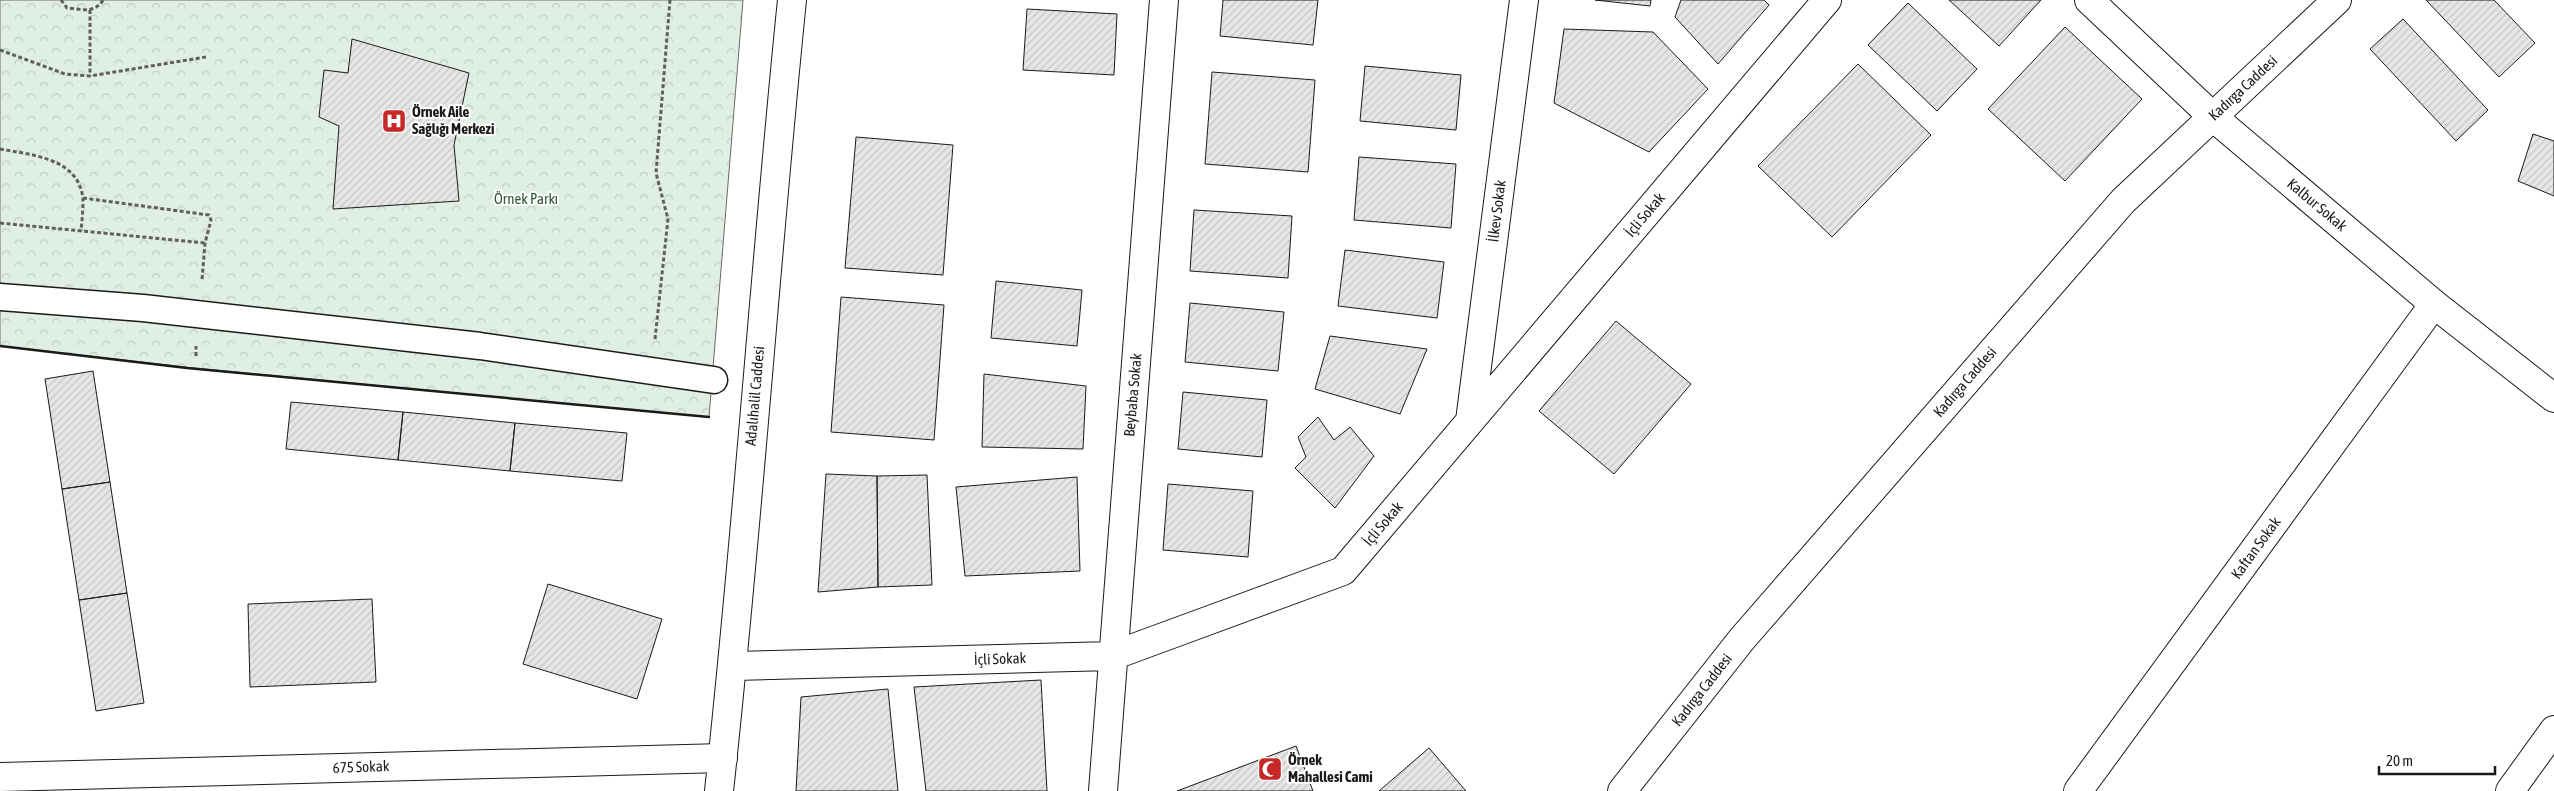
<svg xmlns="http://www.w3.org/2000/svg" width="2554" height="791" font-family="'Asap Condensed',sans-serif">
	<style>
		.park { fill: url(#park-crowns); stroke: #6a6a6a }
		.building { fill: url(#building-hatch); stroke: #1a1a1a }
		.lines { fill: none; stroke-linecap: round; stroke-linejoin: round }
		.pedestrian-casing { stroke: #1a1a1a; stroke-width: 29 }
		.minor-casing { stroke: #1a1a1a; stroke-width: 30 }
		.tertiary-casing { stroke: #1a1a1a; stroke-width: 30 }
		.path { stroke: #5f5f5f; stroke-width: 3; stroke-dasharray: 4 2.5; stroke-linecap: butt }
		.pedestrian { stroke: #fff; stroke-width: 26 }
		.minor { stroke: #fff; stroke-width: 28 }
		.tertiary { stroke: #fff; stroke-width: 28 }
		.wall { stroke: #1a1a1a; stroke-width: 2.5 }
		.labels { text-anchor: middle; stroke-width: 4; stroke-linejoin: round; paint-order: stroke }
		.street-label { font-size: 15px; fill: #1a1a1a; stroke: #fff }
		.poi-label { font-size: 15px; font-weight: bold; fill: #1a1a1a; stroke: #fff; text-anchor: start }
		.park-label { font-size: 15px; fill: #2b5a34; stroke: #fff }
	</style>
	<defs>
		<pattern id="park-crowns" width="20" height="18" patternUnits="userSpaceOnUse" patternTransform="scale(1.25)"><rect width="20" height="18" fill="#e0efe3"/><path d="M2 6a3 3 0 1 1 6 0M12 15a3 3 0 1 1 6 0" fill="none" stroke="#c0ccc2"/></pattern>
		<pattern id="building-hatch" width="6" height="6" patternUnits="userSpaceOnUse" patternTransform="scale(1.25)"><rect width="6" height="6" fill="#e6e6e6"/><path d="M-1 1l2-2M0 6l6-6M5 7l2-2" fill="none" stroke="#c5c5c5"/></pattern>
	</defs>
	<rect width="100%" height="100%" fill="#fff"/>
	<path class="park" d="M0 0H743L709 417 194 368 0 346Z"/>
	<path class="building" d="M1223 0H1318L1313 45 1220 36Z
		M1595 0H1651L1650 6Z
		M1681 0H1764L1769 5 1718 64 1675 17Z
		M1949 0H2041L1999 46Z
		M2426 0H2494L2535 43 2499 77Z
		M1908 3 1977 69 1937 111 1868 45Z
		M1027 9 1117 14 1114 75 1023 70Z
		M2403 19 2488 110 2456 141 2370 49Z
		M2065 27 2142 99 2065 181 1988 109Z
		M1564 29 1653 32 1708 89 1649 152 1554 103Z
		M352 39 469 73 454 145 459 201 333 209 339 126 319 117 324 70 348 73Z
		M1858 64 1931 135 1832 237 1758 166Z
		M1365 66 1461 75 1456 130 1360 121Z
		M1212 72 1315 80 1308 172 1205 164Z
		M2533 134 2554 141V196L2518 181Z
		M856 137 953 145 943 275 845 268Z
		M1359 157 1456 164 1451 228 1354 220Z
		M1194 210 1292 216 1288 278 1190 271Z
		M1345 250 1444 262 1437 318 1338 306Z
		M996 281 1082 290 1077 346 991 338Z
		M841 297 944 305 934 440 831 432Z
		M1190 303 1284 312 1278 371 1185 362Z
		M1616 321 1691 384 1614 474 1539 411Z
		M1330 336 1427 349 1400 414 1315 389Z
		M93 371 110 482 62 489 45 379Z
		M984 374 1086 386 1083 449 982 447Z
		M1183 392 1267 400 1262 457 1178 449Z
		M291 402 403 412 398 460 286 449Z
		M403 412 515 423 510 471 398 460Z
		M1318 417 1334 440 1350 427 1374 456 1335 508 1295 468 1306 457 1298 437Z
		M515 423 627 433 622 481 510 471Z
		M826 474 877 476 878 587 818 592Z
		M927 475 932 585 878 587 877 476Z
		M1077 477 1080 571 965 576 956 487Z
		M110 482 127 593 79 600 62 489Z
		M1168 484 1253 491 1248 557 1163 550Z
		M548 584 662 619 637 699 523 664Z
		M127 593 144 703 96 711 79 600Z
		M372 599 376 682 250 687 248 604Z
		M1041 680 1047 791H926L914 687Z
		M888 689 898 791H796L801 697Z
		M1296 746 1313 791H1177Z
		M1429 748 1466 791H1379Z"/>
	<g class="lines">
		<defs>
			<path id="pedestrian" d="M0 297 143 308 480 346 714 380"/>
			<path id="minor" d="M2089 0 2213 117 2434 304 2554 398
				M1470 421 1524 0
				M734 666 1112 656 1343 571 1827 0
				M0 777 723 758
				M1103 791 1164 0
				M1622 791 1742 639 2123 201 2337 0
				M2078 791 2434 304
				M2510 791 2554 730"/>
			<path id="tertiary" d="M719 791C748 528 765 263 792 0"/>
		</defs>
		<use href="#pedestrian" class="pedestrian-casing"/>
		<use href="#minor" class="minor-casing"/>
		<use href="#tertiary" class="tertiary-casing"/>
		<path class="path" d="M61 0 67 8C81 9 95 14 103 0
			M90 10V76
			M0 50 65 74 90 76 206 57
			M0 149C32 155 80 158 83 200 83 210 82 221 81 231
			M83 198 209 215 211 220 205 243 202 280
			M0 223 205 243
			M655 339 668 219 656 173 670 0
			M196 356V346"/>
		<use href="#pedestrian" class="pedestrian"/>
		<use href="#minor" class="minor"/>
		<use href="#tertiary" class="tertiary"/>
		<path class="wall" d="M0 346 187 368 709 417"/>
	</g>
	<defs>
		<symbol id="hospital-square" viewBox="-11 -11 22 22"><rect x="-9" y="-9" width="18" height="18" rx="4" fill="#c62828" stroke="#fff"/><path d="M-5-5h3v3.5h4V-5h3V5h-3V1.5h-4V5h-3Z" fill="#fff"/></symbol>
		<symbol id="mosque-square" viewBox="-11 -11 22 22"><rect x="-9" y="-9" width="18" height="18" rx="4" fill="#c62828" stroke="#fff"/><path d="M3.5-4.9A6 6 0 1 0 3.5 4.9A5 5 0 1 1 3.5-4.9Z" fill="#fff"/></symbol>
	</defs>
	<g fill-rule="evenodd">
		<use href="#hospital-square" x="380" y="107" width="28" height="28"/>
		<use href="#mosque-square" x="1256" y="755" width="28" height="28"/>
	</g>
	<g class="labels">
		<g class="street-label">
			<text transform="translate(2243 88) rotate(-43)" y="5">Kadırga Caddesi</text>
			<text transform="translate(2317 205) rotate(40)" y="5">Kalbur Sokak</text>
			<text transform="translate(1497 211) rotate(-83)" y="5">İlkev Sokak</text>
			<text transform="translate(1645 215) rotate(-50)" y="5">İçli Sokak</text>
			<text transform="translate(1965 382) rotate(-49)" y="5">Kadırga Caddesi</text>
			<text transform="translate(1133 395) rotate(-85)" y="5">Beybaba Sokak</text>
			<text transform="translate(755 396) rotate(-85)" y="5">Adalıhalil Caddesi</text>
			<text transform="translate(1383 524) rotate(-50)" y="5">İçli Sokak</text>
			<text transform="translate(2256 548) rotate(-54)" y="5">Kaftan Sokak</text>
			<text transform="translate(1000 659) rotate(-2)" y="5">İçli Sokak</text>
			<text transform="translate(1702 690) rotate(-52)" y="5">Kadırga Caddesi</text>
			<text transform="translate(361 767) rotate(-2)" y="5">675 Sokak</text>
		</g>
		<g class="poi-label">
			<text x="412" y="117">Örnek Aile<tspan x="412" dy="17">Sağlığı Merkezi</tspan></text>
			<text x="1288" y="765">Örnek<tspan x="1288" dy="17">Mahallesi Cami</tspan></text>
		</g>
		<g class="park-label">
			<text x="526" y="204">Örnek Parkı</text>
		</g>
	</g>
	<path d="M2379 766v8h116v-8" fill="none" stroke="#1a1a1a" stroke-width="2.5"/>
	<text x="2386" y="766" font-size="15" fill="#1a1a1a" stroke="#ffffff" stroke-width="4" paint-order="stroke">20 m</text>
</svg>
